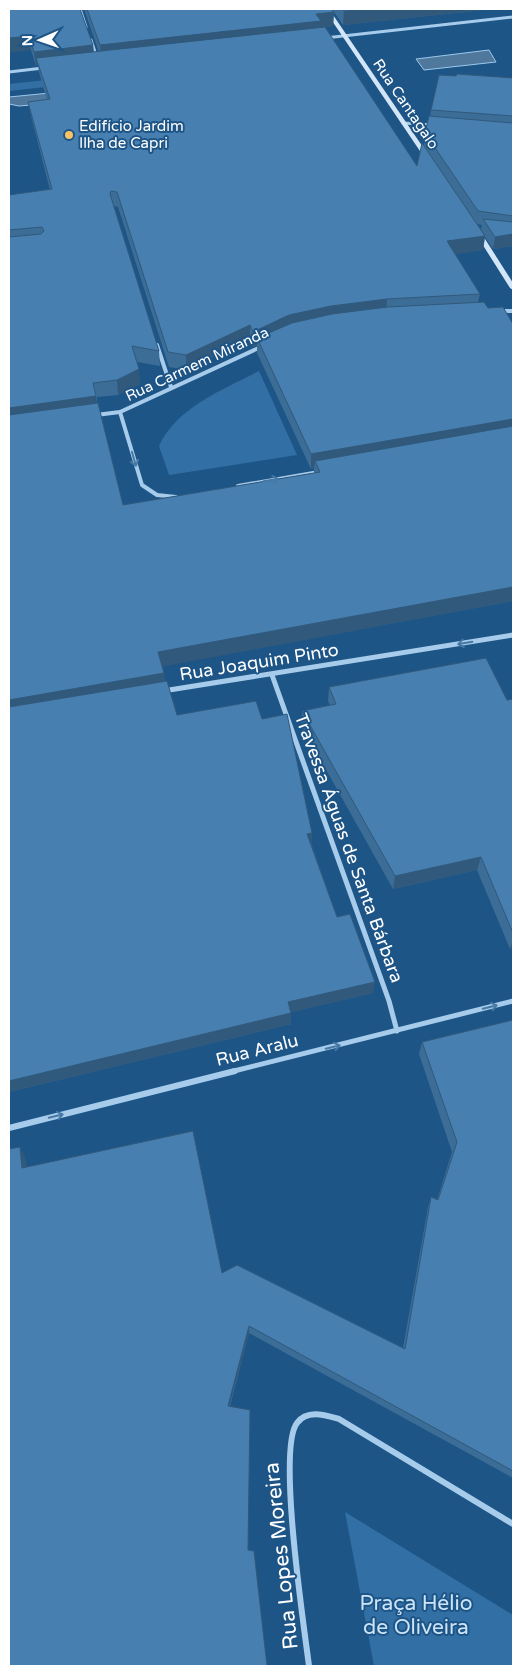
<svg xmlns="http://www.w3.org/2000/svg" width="522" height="1675" font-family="'Varela Round',sans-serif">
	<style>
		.green { fill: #316fa5 }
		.water { fill: #50779c; stroke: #9bc8ed }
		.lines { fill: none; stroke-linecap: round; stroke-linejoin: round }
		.street-far3 { stroke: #a7cceb; stroke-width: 3 }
		.street-far2 { stroke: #a7cceb; stroke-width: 4 }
		.street-far1 { stroke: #a7cceb; stroke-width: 5 }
		.street { stroke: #a7cceb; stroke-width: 6 }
		.secondary { fill: #d3e6f8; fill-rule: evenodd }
		.wall { fill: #3c6d97; fill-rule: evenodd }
		.shaded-wall { fill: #31597b }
		.building { fill: #467fb0; stroke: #31597b }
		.oneway { stroke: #4779a5 }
		.poi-dot { fill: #fac266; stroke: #1e5587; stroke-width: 2 }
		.labels { text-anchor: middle; stroke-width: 4; stroke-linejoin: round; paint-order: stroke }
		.far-street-label { font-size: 15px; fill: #fff; stroke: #1e5587 }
		.far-poi-label { font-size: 15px; fill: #fff; stroke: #1e5587; text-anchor: start }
		.street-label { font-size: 18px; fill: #fff; stroke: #1e5587 }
		.near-street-label { font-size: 21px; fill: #fff; stroke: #1e5587 }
		.near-park-label { font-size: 21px; fill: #cce4f8; stroke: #1e5587 }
	</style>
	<rect width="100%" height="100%" fill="#1e5587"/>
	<path class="green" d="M148 69 110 80 9 91V84Z
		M259 371 297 455 169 475 159 446C177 407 223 390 259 371Z
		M345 1512 513 1615V1666H374Z"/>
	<path class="water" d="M489 50 496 62 424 70 416 59Z
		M60 92 68 102 19 106 9 104V97Z"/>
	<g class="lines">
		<path class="street-far3" d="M80 9 86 27
			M325 38 513 17
			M91 40 97 58
			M9 72 43 68
			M403 123 433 125"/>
		<path class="street-far2" d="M500 311H513
			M157 345 171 387
			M120 412 142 485 157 495 176 497
			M96 415 120 412 263 346
			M238 486 319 472"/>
		<path class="street-far1" d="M272 675 389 1001 397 1031
			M163 691 513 635
			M230 1072 513 1001"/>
		<path class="street" d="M9 1128 235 1071
			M309 1666C304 1626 277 1449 297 1423 307 1409 325 1415 339 1419L513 1524"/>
		<path class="secondary" d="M324 9H329L431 159 430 160H426Z
			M477 229 480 231 513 283V290L510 288 474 231Z"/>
	</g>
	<path class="wall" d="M9 9 93 45 94 52H99L84 9H331L334 12 333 26 320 28 417 166 424 145 425 133 430 116 431 110 513 78V246L493 249 485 237 483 250 455 254 480 294 478 302 513 601 162 666 165 682 177 715 262 719 312 833V846L337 917 373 993 291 1012V1024L9 1092V195L50 190 31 116 28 102 47 100 39 72 38 65 36 66 31 50ZM114 206 118 207 169 367 186 370 250 340 253 347 257 345V353L311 469H314V473L123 505 97 404V397L118 395 140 384 137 362 160 366 159 351ZM477 224 482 225 481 229Z
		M332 9H493L343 25Z
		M329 687 507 700 513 699V948L510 949 477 870 393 889 301 725 302 711 330 705 328 701Z
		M513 1020V1478L249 1333 230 1406 9 1666 25 1157 26 1167 222 1273 403 1348 428 1207 431 1197 437 1200 452 1152 419 1054 422 1042Z"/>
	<path class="shaded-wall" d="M368 9H493L343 25 344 11Z
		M334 12 333 26 101 58 100 45Z
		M29 36 31 50 9 53V38Z
		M93 45 94 59 36 58 38 65 36 66 34 52Z
		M513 234V246L493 249 495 237Z
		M485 236 483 250 445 256 447 241Z
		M387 299 386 314 257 338V345L253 347V332L289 315 331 306Z
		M250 325V340L186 370V355Z
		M139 369 140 384 118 395 117 380Z
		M96 396 98 411 9 423V408Z
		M513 419V429L315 461 314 469H311V454Z
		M513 587V601L160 667 158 652Z
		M164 673 166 687 9 714V700Z
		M312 833V846L307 834Z
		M481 857 477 870 393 889 395 876Z
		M513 941V948L510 949Z
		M375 982 373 993 288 1013V1002Z
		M291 1013V1024L9 1092V1081Z
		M20 1147 25 1157 28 1178 22 1168Z
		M249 1326V1333L228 1410V1406Z"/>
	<path class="building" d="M9 9H80L93 45 34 52 29 36 9 38Z
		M87 9H331L334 12 316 14 321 21 100 45Z
		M342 9H368L344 11Z
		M325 27 417 166 422 143 485 236 447 241 480 294 387 299 331 306 289 315 253 332 250 325 186 355 168 352 117 192 111 191 110 194 159 351 132 346 139 369 117 380 93 383 96 396 9 408V237L41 234 44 231 42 227 9 230V195L52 189 28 102 50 99 36 58Z
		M457 74 513 78V116L431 110 439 75 456 76Z
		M429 116 513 123V216L478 211 425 133Z
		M483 219 513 222V234L495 237Z
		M484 302 488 308 503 307 513 324V419L311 454 257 338 292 323 332 314 388 307Z
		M98 403 123 505 320 472 315 461 513 426V587L158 652 164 673 9 700V415Z
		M486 658 507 700 513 699V933L481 857 395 876 302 711 336 704 329 687Z
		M167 681 177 715 256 701 262 719 287 714 312 833 307 834 337 917 350 914 375 982 288 1002 291 1013 9 1081V707Z
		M513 1020V1471L249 1326 228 1406 250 1410 248 1550 254 1551 267 1666H9V1149L20 1147 22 1168 193 1131 222 1273 237 1265 405 1349 431 1197 438 1200 457 1142 422 1042Z"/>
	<defs><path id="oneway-shaft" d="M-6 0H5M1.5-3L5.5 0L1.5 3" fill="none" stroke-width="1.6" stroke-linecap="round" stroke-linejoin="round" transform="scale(1.25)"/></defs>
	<g class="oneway">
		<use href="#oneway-shaft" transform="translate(134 459) rotate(74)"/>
		<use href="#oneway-shaft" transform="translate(271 480) rotate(-10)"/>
		<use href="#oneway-shaft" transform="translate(465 643) rotate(171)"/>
		<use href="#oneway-shaft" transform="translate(490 1007) rotate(-14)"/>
		<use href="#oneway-shaft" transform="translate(333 1047) rotate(-14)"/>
		<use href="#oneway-shaft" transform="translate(56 1116) rotate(-14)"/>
	</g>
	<circle class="poi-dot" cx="69" cy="135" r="5"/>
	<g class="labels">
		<g class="far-street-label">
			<text transform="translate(406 104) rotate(56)" y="5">Rua Cantagalo</text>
			<text transform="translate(197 364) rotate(-25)" y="5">Rua Carmem Miranda</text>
		</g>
		<g class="far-poi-label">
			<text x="79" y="131">Edifício Jardim<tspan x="79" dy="17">Ilha de Capri</tspan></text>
		</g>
		<g class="street-label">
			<text transform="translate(259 662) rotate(-9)" y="6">Rua Joaquim Pinto</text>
			<text transform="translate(349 848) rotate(70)" y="6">Travessa Águas de Santa Bárbara</text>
			<text transform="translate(257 1050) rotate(-14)" y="6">Rua Aralu</text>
		</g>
		<g class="near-street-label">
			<text transform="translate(281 1556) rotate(-96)" y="7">Rua Lopes Moreira</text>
		</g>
		<g class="near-park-label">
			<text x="416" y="1610">Praça Hélio<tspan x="416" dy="24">de Oliveira</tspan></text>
		</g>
	</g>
	<rect width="522" height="1675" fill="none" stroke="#ffffff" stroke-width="20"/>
	<g transform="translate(40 40) rotate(268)" stroke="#1e5587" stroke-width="4" paint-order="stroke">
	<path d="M0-4L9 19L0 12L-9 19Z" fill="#ffffff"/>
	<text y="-8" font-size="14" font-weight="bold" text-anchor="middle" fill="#ffffff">N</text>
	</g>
</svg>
